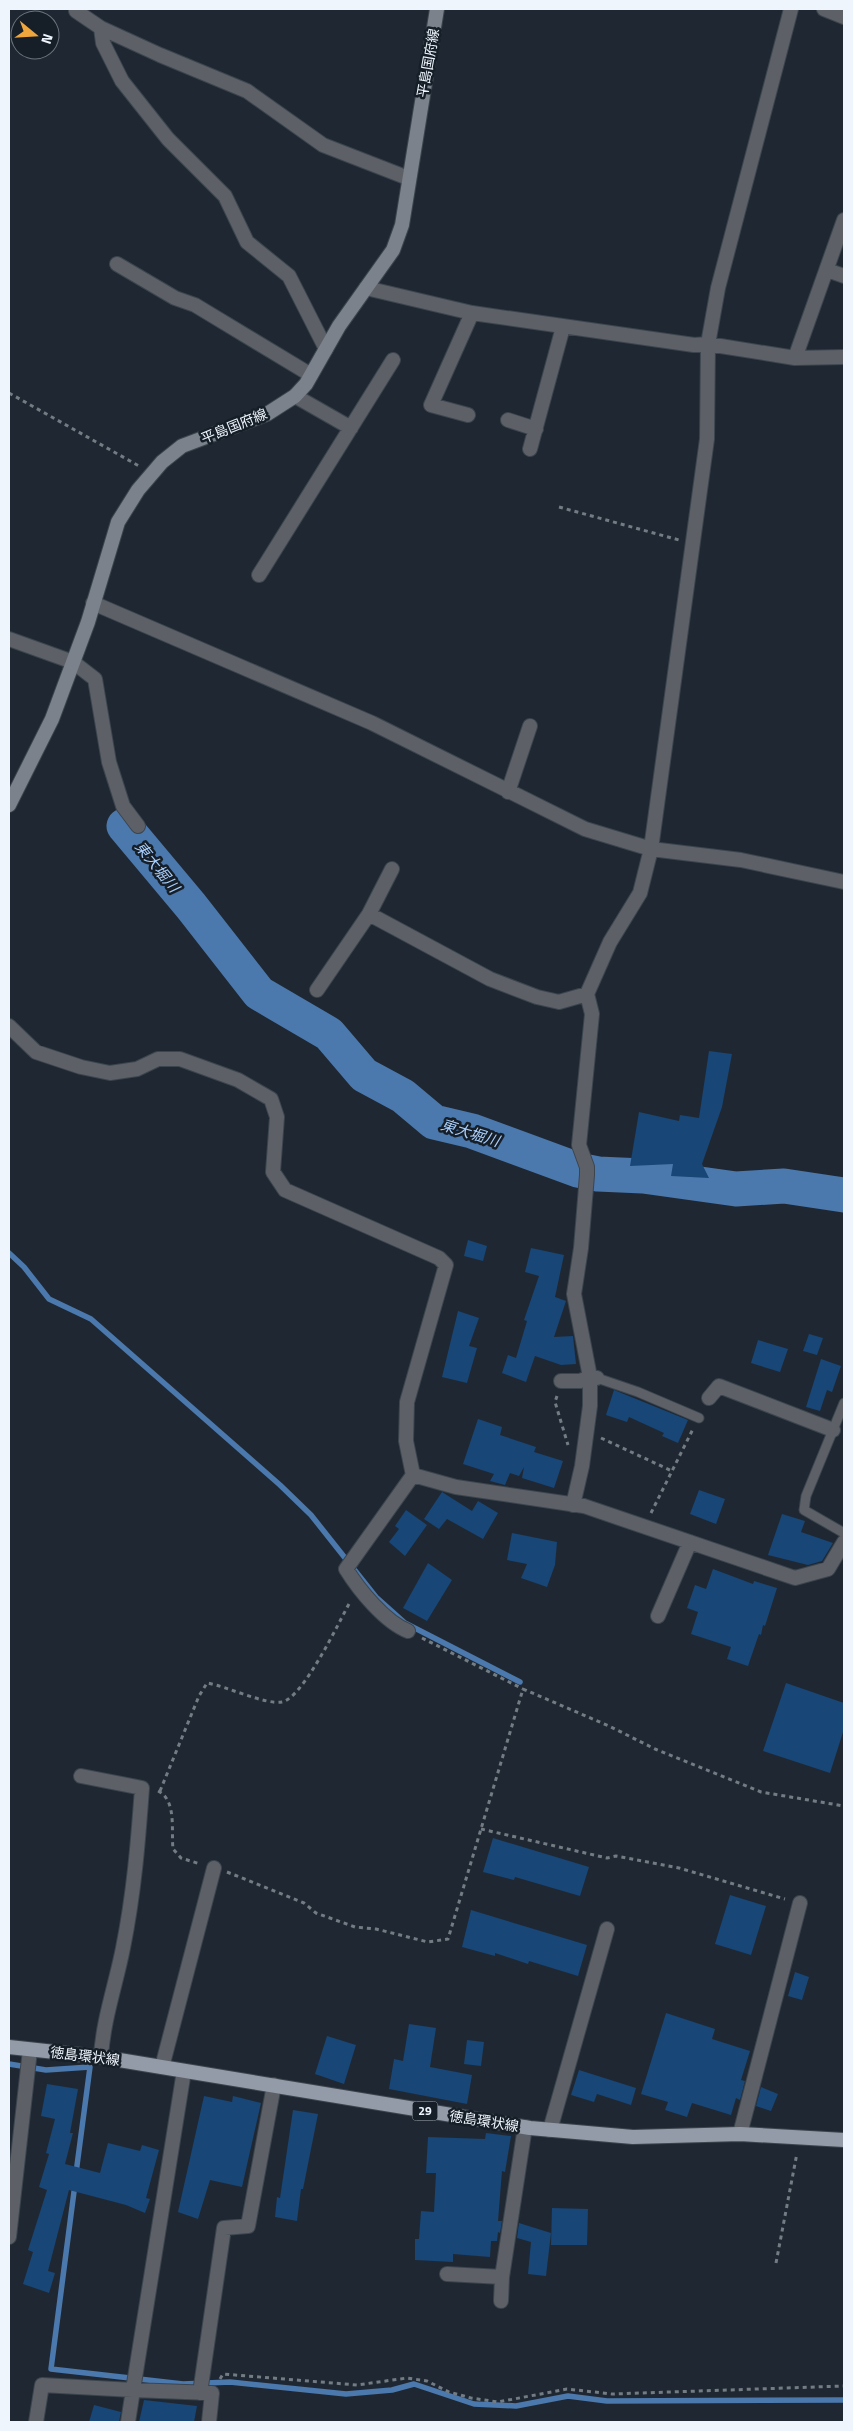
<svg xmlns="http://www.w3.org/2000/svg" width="853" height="2431" font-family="'Titillium Web','Noto Sans JP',sans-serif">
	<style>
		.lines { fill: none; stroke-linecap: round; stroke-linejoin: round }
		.stream { stroke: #4b79ad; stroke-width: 5.5 }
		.river { stroke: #4b79ad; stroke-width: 35 }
		.building { fill: #184676 }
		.service-casing { stroke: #3c454e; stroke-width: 11 }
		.minor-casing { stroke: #3c454e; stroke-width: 16 }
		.secondary-casing { stroke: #3c454e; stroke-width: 16 }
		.primary-casing { stroke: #3c454e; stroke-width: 16 }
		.path { stroke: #737b83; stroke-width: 3; stroke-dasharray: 4 4; stroke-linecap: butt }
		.service { stroke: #5d6167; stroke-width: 9 }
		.minor { stroke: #5d6167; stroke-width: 14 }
		.secondary { stroke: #7b828b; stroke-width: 14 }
		.primary { stroke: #929ba7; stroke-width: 14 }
		.labels { text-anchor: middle; stroke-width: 5; stroke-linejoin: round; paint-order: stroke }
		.shield { fill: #161e28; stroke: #aeb4bc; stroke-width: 1 }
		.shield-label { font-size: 12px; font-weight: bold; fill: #eff5fc }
		.street-label { font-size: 14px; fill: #eff5fc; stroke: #161e28 }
		.water-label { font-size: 15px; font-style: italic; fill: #a8cefc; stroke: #161e28 }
	</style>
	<rect width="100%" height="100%" fill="#1f2832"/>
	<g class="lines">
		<path class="stream" d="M9 1253 24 1267 49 1299 91 1319 280 1485 311 1515 376 1597 405 1623 520 1682
			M9 2064 46 2070 90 2067 76 2173
			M75 2184 51 2369 183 2384 230 2382 346 2394 392 2390 414 2384 474 2404 516 2406 568 2396 607 2401 844 2400"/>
		<path class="river" d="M124 826 191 906 259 993 329 1034 364 1075 403 1096 434 1122 472 1131 578 1170 598 1174 643 1176 736 1189 784 1186 844 1195"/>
	</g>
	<path class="building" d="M709 1051 732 1054 722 1107 702 1164 709 1178 671 1176 673 1164 630 1166 639 1112 679 1121 680 1115 699 1118Z
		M468 1240 487 1246 483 1261 464 1256Z
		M531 1248 564 1255 555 1297 566 1301 554 1337 573 1336 576 1364 561 1365 535 1356 526 1382 502 1373 508 1355 516 1358 527 1321 524 1320 539 1276 525 1272Z
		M458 1311 479 1318 469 1346 477 1348 467 1383 442 1377Z
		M809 1334 823 1338 817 1355 803 1351Z
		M758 1340 788 1349 780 1372 751 1363Z
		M821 1359 841 1366 832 1392 827 1390 820 1411 806 1407Z
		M614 1390 688 1420 678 1443 662 1436 664 1433 629 1417 627 1422 606 1415Z
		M478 1419 502 1427 500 1435 536 1447 534 1452 563 1461 554 1488 522 1478 524 1467 519 1476 510 1473 505 1485 490 1481 494 1474 463 1464Z
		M699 1490 725 1499 716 1524 690 1514Z
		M442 1492 472 1511 478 1501 498 1513 483 1539 447 1519 439 1529 424 1519Z
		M406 1510 427 1525 405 1556 389 1542 399 1529 395 1526Z
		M782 1514 805 1521 801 1532 833 1543 822 1561 808 1565 768 1555Z
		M512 1533 557 1542 555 1565 547 1587 521 1578 527 1564 507 1560Z
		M428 1563 452 1580 427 1621 403 1608Z
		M713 1569 753 1584 754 1581 777 1588 765 1626 763 1625 761 1635 759 1634 748 1666 727 1659 731 1647 691 1634 698 1612 687 1608 695 1585 706 1589Z
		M786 1683 844 1703V1729L830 1773 763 1751Z
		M493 1838 589 1867 580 1896 515 1877 514 1880 483 1872Z
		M730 1895 766 1906 751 1955 715 1944Z
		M471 1910 587 1945 578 1976 529 1961 528 1964 495 1953V1956L462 1947Z
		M795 1972 809 1977 802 2000 788 1996Z
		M666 2013 715 2029 712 2039 750 2051 741 2080 745 2081 740 2100 736 2098 731 2115 692 2103 687 2117 665 2110 668 2102 641 2094Z
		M409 2024 436 2028 430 2067 472 2075 467 2104 389 2089 394 2059 403 2061Z
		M327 2036 356 2045 344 2084 315 2074Z
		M467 2040 484 2042 481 2066 464 2064Z
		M579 2070 636 2088 631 2105 597 2094 594 2102 571 2095Z
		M47 2084 78 2089 70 2133H73L65 2164 100 2173 108 2143 140 2151 142 2145 159 2150 146 2198 150 2199 145 2213 126 2205 69 2190 48 2271 55 2273 49 2293 23 2284 33 2252 28 2250 47 2190 39 2187 49 2154 46 2153 55 2119 41 2116Z
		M761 2087 778 2094 771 2111 756 2106Z
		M204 2096 232 2102 233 2096 261 2103 242 2187 210 2180 198 2219 178 2212Z
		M293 2110 318 2114 303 2189H301L297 2221 275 2217 277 2197 280 2198Z
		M486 2133 511 2136 505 2172 502 2171 498 2221H502L500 2233 498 2232 497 2241H491L490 2257 453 2254V2262L415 2260V2239H419L421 2211 434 2212 436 2173H426L428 2137 485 2139Z
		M552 2208 588 2209 587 2245H551Z
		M519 2223 551 2233 546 2276 528 2274 531 2242 517 2238Z
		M144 2400 197 2406 194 2422H139Z
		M94 2405 121 2412 119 2422H89Z"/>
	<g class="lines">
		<defs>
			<path id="service" d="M597 1378 638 1392 699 1418
				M844 1403 806 1496 804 1510 844 1533"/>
			<path id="minor" d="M824 9 844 17
				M76 11 101 28 160 55 247 91 323 145 408 178
				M101 28 103 43 122 81 168 139 225 196 247 242 289 276 326 349
				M117 264 175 298 195 305 311 375
				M827 270 844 276
				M366 288 472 313 694 345 708 344 795 358 844 357
				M795 358 844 220
				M295 396 351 428
				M468 415 431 405 472 313
				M508 420 536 429
				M530 449 563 327
				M259 575 393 360
				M93 603 372 723 585 829 651 849 741 860 844 882
				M9 639 73 662 95 679 109 762 123 806 138 826
				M508 792 530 726
				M369 914 490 979 537 997 559 1002 587 994
				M317 990 369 914 392 869
				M9 1026 36 1052 81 1067 110 1073 137 1069 158 1059H180L238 1080 271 1099 277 1117 273 1172 285 1190 439 1258 446 1265 407 1402 406 1441 413 1475 456 1487 584 1506 795 1578 828 1569 844 1542
				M561 1381H580L590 1377 597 1378
				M709 1398 719 1386 833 1430
				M573 1505 582 1466 590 1406V1377L574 1294 581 1248 587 1175V1167L579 1145 592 1014 587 994 610 942 640 893 651 849 707 439 708 344 718 288 791 9
				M658 1616 690 1542
				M408 1631C385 1622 359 1590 346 1569L413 1475
				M81 1776 142 1788C138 1843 134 1893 123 1948 116 1984 103 2020 101 2057
				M162 2067 214 1868
				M184 2071 133 2390 212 2393 209 2422
				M550 2130 607 1929
				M740 2134 800 1903
				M9 2237 30 2050
				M447 2274 502 2277 501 2301
				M502 2277 525 2127
				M200 2393 224 2228 248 2226 274 2085
				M36 2422 42 2385 133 2390 128 2422"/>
			<path id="secondary" d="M9 805 52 719 88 622 118 522 138 490 162 462 182 446 267 414 295 396 306 384 339 326 393 250 402 225 437 9"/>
			<path id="primary" d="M9 2047 101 2057 530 2128 633 2137 740 2134 844 2140"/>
		</defs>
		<use href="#service" class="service-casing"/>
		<use href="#minor" class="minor-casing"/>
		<use href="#secondary" class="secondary-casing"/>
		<use href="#primary" class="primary-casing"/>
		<path class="path" d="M9 393 139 466
			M559 507 679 540
			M557 1396 555 1402 568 1445
			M601 1438 672 1471
			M651 1513 693 1429
			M422 1638 523 1689
			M158 1791C177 1800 171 1831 173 1849L181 1858 200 1864
			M160 1791 199 1696 207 1683C226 1686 265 1705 282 1702 303 1698 339 1622 350 1602
			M481 1829 607 1858 616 1856 679 1868 785 1899
			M227 1872 304 1903 316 1913 355 1927 376 1929 428 1942 448 1939 523 1689 609 1726 655 1749 761 1792 844 1806
			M776 2263 797 2153
			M220 2379 223 2374 357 2385 407 2378 427 2381 449 2392 471 2398 498 2402 567 2389 612 2394 844 2386"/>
		<use href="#service" class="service"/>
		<use href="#minor" class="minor"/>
		<use href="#secondary" class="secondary"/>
		<use href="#primary" class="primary"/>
	</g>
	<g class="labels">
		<rect class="shield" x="412.5" y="2101.5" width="25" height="19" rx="4"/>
		<g class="shield-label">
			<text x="425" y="2115">29</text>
		</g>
		<g class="street-label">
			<text transform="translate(428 63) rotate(-80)" y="5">平島国府線</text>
			<text transform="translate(234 426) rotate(-22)" y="5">平島国府線</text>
			<text transform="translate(85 2056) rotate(7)" y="5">徳島環状線</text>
			<text transform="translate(484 2121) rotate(9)" y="5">徳島環状線</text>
		</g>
		<g class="water-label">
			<text transform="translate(157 867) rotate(51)" y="5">東大堀川</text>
			<text transform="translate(470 1133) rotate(17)" y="5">東大堀川</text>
		</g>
	</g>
	<rect width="853" height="2431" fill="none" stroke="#eff5fc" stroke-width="20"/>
	<g transform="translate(35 35) rotate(108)"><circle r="24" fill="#161e28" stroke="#6d747d"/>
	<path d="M0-4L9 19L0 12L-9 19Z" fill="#efa73d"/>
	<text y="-8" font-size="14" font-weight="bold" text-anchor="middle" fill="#eff5fc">N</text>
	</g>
</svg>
